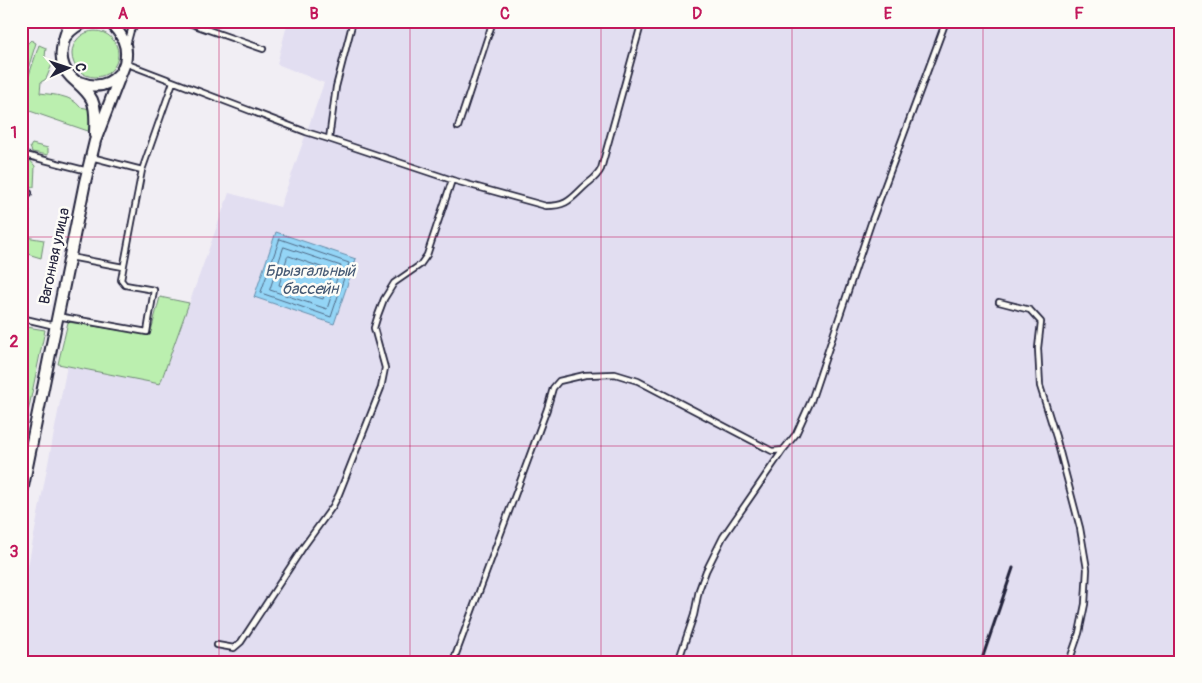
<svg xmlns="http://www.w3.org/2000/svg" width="1202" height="683" font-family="Pangolin,sans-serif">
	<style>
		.built { fill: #e2def1 }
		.green { fill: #bbefaf; stroke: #6e8875 }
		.water { fill: #94d5f6; stroke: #668dab }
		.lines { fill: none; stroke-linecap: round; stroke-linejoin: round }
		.shore { stroke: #506a86; stroke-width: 1 }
		.service-casing { stroke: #22223b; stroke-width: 8 }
		.tertiary-casing { stroke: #22223b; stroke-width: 14 }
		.service { stroke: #fdfcf7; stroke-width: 4.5 }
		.tertiary { stroke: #fdfcf7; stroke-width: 10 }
		.rail { stroke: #22223b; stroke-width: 3 }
		.grid { fill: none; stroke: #c2185b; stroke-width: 1; stroke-opacity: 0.55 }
		.labels { text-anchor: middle; stroke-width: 5; stroke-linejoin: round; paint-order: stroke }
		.street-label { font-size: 15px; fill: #22223b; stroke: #fdfcf7 }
		.water-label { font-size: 16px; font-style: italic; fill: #445873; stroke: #fdfcf7 }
		.neatline { fill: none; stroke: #c2185b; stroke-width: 2 }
		.grid-label { font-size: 16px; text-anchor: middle; font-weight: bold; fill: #c2185b }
	</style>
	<rect width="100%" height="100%" fill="#f1eef4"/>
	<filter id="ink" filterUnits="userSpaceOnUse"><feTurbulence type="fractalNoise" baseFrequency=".02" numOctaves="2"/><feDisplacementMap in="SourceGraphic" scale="10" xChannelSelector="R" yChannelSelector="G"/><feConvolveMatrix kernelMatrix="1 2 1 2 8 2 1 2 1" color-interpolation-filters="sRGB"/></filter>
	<g filter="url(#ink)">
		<path class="built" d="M288 21H1181V662H21V602L67 366 160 384 229 193 280 207 324 83 277 64Z"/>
		<path class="green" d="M72 54a23 23 0 1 1 46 0a23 23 0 1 1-46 0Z
			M31 40 36 43 21 91V44L26 45Z
			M39 45 46 48 45 57 53 62 46 79 41 82 40 93C54 95 71 95 80 107L91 109 93 119 88 131 21 108V99Z
			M32 144 48 148V155L32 152 30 147Z
			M21 150 35 166 34 187 21 186Z
			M21 208 30 210 26 237 44 240 41 258 21 252Z
			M160 297 189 303 160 384 58 364 68 322 150 335Z
			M21 326 45 330 21 446Z"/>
		<path class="water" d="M276 232 356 259 334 324 254 297Z"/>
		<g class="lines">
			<path class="shore" d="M280 239 349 263 331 317 261 293Z
				M284 247 341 266 327 309 270 290Z
				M289 256 332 271 323 299 279 285 287 258Z"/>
			<defs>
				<path id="service" d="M183 21 263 49
					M127 45 131 30 140 21
					M125 63 306 132 329 139 336 87 353 21
					M458 127 493 21
					M329 139 452 180
					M21 154 88 171
					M91 157 142 170
					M21 192 29 193
					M70 257 123 267
					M999 302 1030 310 1041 322 1038 348 1040 386 1056 437 1080 528 1087 569 1085 604 1079 633 1069 662
					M57 316 147 332 154 290 125 285 121 280 142 170 173 82
					M21 318 55 326
					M217 645 234 648 241 642 304 546 333 506 339 494 381 388 385 368 374 328 378 315 384 299 394 283 420 265 427 255 452 180 546 206C569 206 571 198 587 184 593 179 597 177 601 169L642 21
					M453 662 547 409 553 388 559 381 585 375 615 374 638 381 772 451 783 450 796 434 811 401 871 223 946 21
					M678 662 694 615 699 590 706 571 723 537 783 450
					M1176 662 1181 648"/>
				<path id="tertiary" d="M70 21C64 40 54 60 71 77 78 84 87 90 92 100 97 111 95 123 95 135
					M66 36C72 28 78 25 87 21
					M79 82C94 88 108 87 119 74
					M21 496 85 182 95 141 125 63C129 45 122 34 109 21"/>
			</defs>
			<use href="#service" class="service-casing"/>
			<use href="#tertiary" class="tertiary-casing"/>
			<use href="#service" class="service"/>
			<use href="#tertiary" class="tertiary"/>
			<path class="rail" d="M981 662 1013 568"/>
		</g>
	</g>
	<path class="grid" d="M219 21V662M410 21V662M601 21V662M792 21V662M983 21V662M21 237H1181M21 446H1181"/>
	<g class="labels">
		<g class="street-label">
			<text transform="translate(54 256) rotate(-78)" y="5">Вагонная улица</text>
		</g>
		<g class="water-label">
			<text x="310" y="276">Брызгальный<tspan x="310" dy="18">бассейн</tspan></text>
		</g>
	</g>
	<rect width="1202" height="683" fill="none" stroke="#fdfcf7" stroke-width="55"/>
	<g transform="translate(68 68) rotate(87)" stroke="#fdfcf7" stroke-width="4" paint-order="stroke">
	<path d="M0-4L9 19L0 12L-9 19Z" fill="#22223b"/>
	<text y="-8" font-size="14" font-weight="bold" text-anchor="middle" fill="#22223b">С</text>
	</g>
	<rect x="28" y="28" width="1146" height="628" class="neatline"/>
	<g class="grid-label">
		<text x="123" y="19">A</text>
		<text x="314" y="19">B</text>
		<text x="505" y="19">C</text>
		<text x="697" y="19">D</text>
		<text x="888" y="19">E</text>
		<text x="1079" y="19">F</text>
		<text x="14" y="138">1</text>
		<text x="14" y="347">2</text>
		<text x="14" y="557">3</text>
	</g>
</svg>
